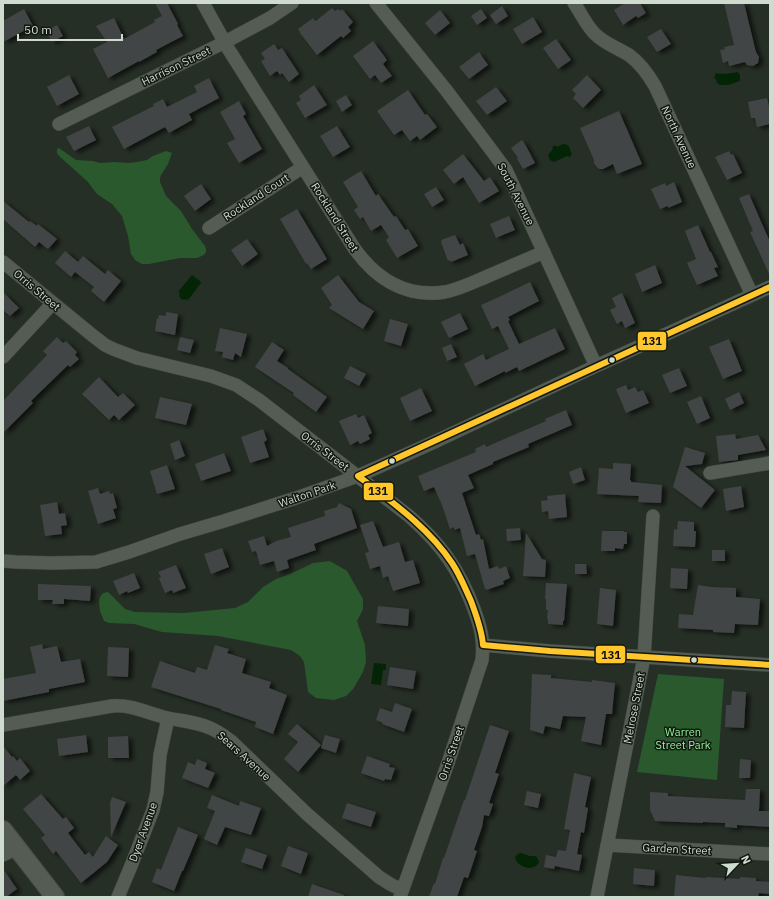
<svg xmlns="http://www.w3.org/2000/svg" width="773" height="900" font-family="'IBM Plex Sans',sans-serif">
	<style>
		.green { fill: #29592d }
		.water { fill: #032505 }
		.building { fill: #434444; filter: url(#shadow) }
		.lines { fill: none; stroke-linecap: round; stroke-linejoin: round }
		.minor-casing { stroke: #424a42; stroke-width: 14 }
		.secondary-casing { stroke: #424a42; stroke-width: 20 }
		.minor { stroke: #545c54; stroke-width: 13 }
		.secondary { stroke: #545c54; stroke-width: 18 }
		.bus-1-casing { stroke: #111911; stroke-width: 9 }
		.bus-1 { stroke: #ffc72c; stroke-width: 6 }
		.bus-dot { fill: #d0dbd0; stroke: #111911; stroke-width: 1.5 }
		.labels { text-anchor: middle; stroke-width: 3; stroke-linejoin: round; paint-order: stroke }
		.street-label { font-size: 11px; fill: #d0dbd0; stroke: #111911 }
		.park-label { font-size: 11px; fill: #93f498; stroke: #111911 }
		.line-badge { stroke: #111911; stroke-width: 1.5 }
		.pale-badge-label { font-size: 11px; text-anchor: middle; font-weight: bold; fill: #111 }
	</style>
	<defs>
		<filter id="shadow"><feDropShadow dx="4.5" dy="2.5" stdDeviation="2" flood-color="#0009"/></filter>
	</defs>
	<rect width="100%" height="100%" fill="#262f26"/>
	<path class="green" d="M59 148 76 160 93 161 100 163 114 162 129 163 137 162 147 160 153 156 166 151 172 153 168 164 161 175 160 178V182L166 196 181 211 192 229 205 246 206 249V252L204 255 197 258H180L149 264H142L138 262 135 260 131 254 128 236 122 216 112 204 97 194 88 182 59 156 57 153V149Z
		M330 561 347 571 363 599V609L357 621 365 645 366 662 363 672 353 689 346 696 334 700 316 698 308 692 304 662 300 656 291 650 218 636 162 632 134 624 109 623 104 621 100 611 99 602 100 597 103 593 108 592 125 609 135 612 184 613 235 608 248 602 263 587 276 579 290 574 313 563Z
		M658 674 724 679 717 780 637 772Z"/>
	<path class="water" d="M738 72 740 75V81L728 85H720L717 83 716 79 714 78 716 73C722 75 731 73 738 72Z
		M563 144C571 144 569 150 572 154L570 157 567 156 554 162 550 160 548 155 553 149 552 147 556 145 557 147Z
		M192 275 200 281 201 283 188 300 185 299V300L181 299 179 296 180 293 178 292Z
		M374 663 386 664V670H383L381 685 371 684Z
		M520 853C523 853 525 855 527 855 531 857 534 855 537 857L539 862C534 873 516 867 515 857L518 854Z"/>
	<path class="building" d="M155 3H167L178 24 177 25 183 36 156 50 157 52 139 62V61L108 78 93 49 107 42 96 26 114 18 124 39 155 22 154 20 162 16Z
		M625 3H640L646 13 638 18 636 16 623 25 614 10Z
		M724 3H744L753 40 756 52 759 57 758 63 753 66 747 65 745 62 729 66 728 61 723 63 720 50 725 49 724 47 734 45Z
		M502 6 508 16 496 24 490 15Z
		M332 8 335 11 338 9 340 11 342 9 353 22 348 27 351 31 343 38 341 36 317 55 300 33V32L298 29 313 18 315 21 317 20Z
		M24 9 33 26 3 42V21Z
		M481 9 487 18 477 25 471 16Z
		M440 10 450 23 435 35 425 23Z
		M533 17 542 32 522 44 513 29Z
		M57 25 63 36 52 42 46 31Z
		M661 29 671 44 657 52 647 37Z
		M556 39 571 60 558 69 543 48Z
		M373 41 387 60 383 64 392 76 381 83 375 75 370 79 353 56Z
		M274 44 278 50 282 48 299 74 289 82 282 73 280 75 277 71 270 76 261 61 265 59 261 53Z
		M479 52 488 65 469 79 459 67Z
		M69 75 79 94 57 106 47 87Z
		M587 75 601 90 583 108 573 98 576 94 572 90Z
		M209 78 219 98 189 114 192 120 169 133 165 127 124 149 112 127 154 106 153 104 163 99 167 107 197 92 194 86Z
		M314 85 327 105 305 118 296 103 301 100 299 96Z
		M496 87 507 101 487 115 476 101Z
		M408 90 425 115 427 114 437 127 420 140 417 136 410 141 402 130 394 135 377 111Z
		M346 95 352 105 342 112 336 101Z
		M767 98 770 110V124L757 127 755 118H751L748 102Z
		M239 101 246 114 243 116 262 149 239 163 227 143 235 139 220 112Z
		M619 111 642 164 617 174 613 164 603 169H599L596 166 594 163V160L580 128Z
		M89 126 96 140 74 151 66 137Z
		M337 126 350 147 333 157 320 136Z
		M522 140 526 146 535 163 523 169 517 159 518 158 511 148Z
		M729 151 731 155 733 154 742 173 727 180 715 157Z
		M463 154 484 181 490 177 499 191 479 203 463 177 454 184 443 170Z
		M361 171 376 196 378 194 394 217 396 216 405 230 408 229 418 246 397 258 386 240 389 237 381 225 371 231 363 217 360 219 354 210 358 207 343 182Z
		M674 182 682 202 668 208V206L660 209 651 189 665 183 666 186Z
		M201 184 211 199 195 211 184 196Z
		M436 187 444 200 432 207 424 194Z
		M749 194 770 242V276L750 232 753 231 739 198Z
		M3 201 29 222 30 221 37 226 38 224 57 239 48 249 39 242 35 247 3 219Z
		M297 209 327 259 311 269 307 263 306 264 280 219Z
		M509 216 515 230 496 238 490 224Z
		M698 225 710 252H711L718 267 714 268 718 276 697 285 687 263 696 259 685 231Z
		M455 235 460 245 463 243 468 255 451 262 450 260 448 261 441 242H442L441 240Z
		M247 239 258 254 242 266 231 250Z
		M65 251 78 262 83 256 105 274 108 270 121 281 104 302 91 291 94 287 75 272 71 277 55 263Z
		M655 265 662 283 642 292 635 274Z
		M338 275 359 302 374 311 363 329 329 308 332 305 321 288Z
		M530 282 539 301 508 317 510 320 508 321 519 344 555 328 565 349 519 371 517 367 505 373V371L475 386 464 364 483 354 486 360 509 349 498 326 492 329 481 305 499 297Z
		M3 292 19 308 10 316 3 310Z
		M622 293 635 323 625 328 622 321 617 324 610 310 616 307 612 298Z
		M166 312 178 314 175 335 155 331 157 318 158 319 159 315 166 316Z
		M460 313 468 329 449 338 441 322Z
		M390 319 408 324 401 346 384 341Z
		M220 328 247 334 241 357 235 353 233 360 222 357 223 352 215 351Z
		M57 337 63 343 66 341 77 352 75 355 79 359 70 367 68 365 31 401 33 403 3 433V401L47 355 43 351Z
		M180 337 194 340 190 353 177 350Z
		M729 339 742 371 723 379 709 347Z
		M272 342 284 350 277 361 288 368V369L327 397 316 412 293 395 294 393 255 367Z
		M451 344 457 357 447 361 442 348Z
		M350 366 366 374 359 386 344 378Z
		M679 368 687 386 670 393 662 375Z
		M99 377 118 397 123 393 135 405 119 420 114 415 109 420 82 394Z
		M626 385 628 390 635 387 638 392 643 390 649 403 626 413 616 389Z
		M421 388 432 411 410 421 400 398Z
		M739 392 744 403 730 410 725 399Z
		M701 396 710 418 697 424 687 402Z
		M160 397 192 404 186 425 155 418Z
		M566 410 572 425 528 444 529 447 493 462V464L468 475 474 488 462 493 476 535 479 534 481 540 483 539 489 569 498 566 499 569 506 566 510 578 503 581 504 584 486 590V588L485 589 475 554 467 556 460 528 454 530V527L450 529 442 505 434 487 424 491 418 476 476 452 475 449 485 444 486 447 546 421 545 419Z
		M356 414 358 418 364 415 372 433 368 435 370 439 360 444 358 441 350 445 339 421Z
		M263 429 267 440 264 442 269 457 250 463 241 437Z
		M735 434 736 439 758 435 766 450 738 455V460L719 462 716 436Z
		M179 440 185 456 175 460 170 444Z
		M685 447 705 453 702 464 685 466 715 490 701 508 673 487Z
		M224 453 231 471 201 481 195 464Z
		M613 463 631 464 630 480H631V482L662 485 661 503 638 502 639 496 597 494 599 468 613 469Z
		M167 465 175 489 157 494 150 471Z
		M581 467 585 480 573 484 569 472Z
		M741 486 744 507 726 511 723 489Z
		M98 488 100 494 109 491 110 494 113 493 117 508 113 509 116 518 98 524 88 491Z
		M565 494 567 517 549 519 548 511 542 512 541 501 548 500 547 496Z
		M57 502 59 514 65 513 67 525 61 526 62 534 45 536 40 505Z
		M339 503 351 509 357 528 314 544 316 550 287 560 289 568 277 572 274 561 260 565 256 551 252 552 248 541 264 536 267 546 276 541 291 537 288 528 325 516 324 511 337 507Z
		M373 521 383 547 399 542 405 562 413 560 420 583 393 591 388 576 383 578 380 566 370 569 365 553 369 552 360 525Z
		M678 521 694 522V531H696L695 547 673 546 674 529 677 530Z
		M520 528 521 540 507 541 506 529Z
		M602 531H624V532H627V544H624L623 549 615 548V551H601Z
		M526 533 542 559 546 560 545 577 523 576Z
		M222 548 229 567 211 574 204 554Z
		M712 550H725V561H712Z
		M575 564H586L587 574H575Z
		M176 565 186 588 173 593 172 590 165 593 159 578 161 577 158 572Z
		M671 568 688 569 687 589 670 588Z
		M134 573 140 588 128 593 127 591 119 595 113 581Z
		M546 583 567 584 564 621H563V625L548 624V619H547L548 610H546V599H545Z
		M38 584 91 586 90 601 64 599V604H52L53 600H38Z
		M698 585 711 587 736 588V597L760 599 758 625 735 624 734 633 713 632V630L678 628 679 614 693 615Z
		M600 588 616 590 613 626 597 624Z
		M378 606 409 609 408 626 376 623Z
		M42 644 43 649 57 646 61 662 80 659 85 682 49 689V692L3 701V679L36 673 30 647Z
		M215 645 229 649 227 653 246 659 242 673 271 682 269 688 287 695 273 734 255 727 256 722 221 710V709L151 687 160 661 195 673 197 667 207 670Z
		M108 647 129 648 128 677 107 676Z
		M390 667 416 671 413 689 387 685Z
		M532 674 551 675V678L592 682V680L615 683 612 714H606L601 745 581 741 586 717 563 716 560 729 545 726 543 734 530 730Z
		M732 691 746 692 744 728 725 727 726 705H731Z
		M395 703 412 709 404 732 382 724 383 723 376 720 380 708 392 712Z
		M297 724 321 745 298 772 284 759 298 742 288 734Z
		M490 725 509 731 495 773 499 774 489 803 493 804 489 816 484 815 482 827 474 850 477 851 468 878 464 877 457 897H429L434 883 435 884 443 858H444L464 800H465Z
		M86 735 88 752 59 756 57 739Z
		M325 735 340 739 336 753 321 748Z
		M128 736 129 758H108V737Z
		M3 746 12 757 13 756 17 761 20 758 30 771 20 780 16 775 3 786Z
		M367 756 390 764 389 767 395 768 391 780 385 779 384 781 361 773Z
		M197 759 207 763 205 769 215 773 208 788 182 778 188 762 195 765Z
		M740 759 751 760 750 778H739Z
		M574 773 591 777 585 807 588 808 584 833 581 832 577 854 582 855 579 871 555 866 554 869 544 867 546 855 556 857 558 850 566 851 570 830 564 829Z
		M746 789H760L759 811H770V827L737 825V828L725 827V823L703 822V823L655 821 650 810V792L668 793V796L745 800Z
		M527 791 541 794 538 808 524 805Z
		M41 794 63 819 66 817 74 828 68 833 85 855 89 852 93 857 106 836 118 845 107 862 81 883 56 851 53 854 41 838 45 835 23 809Z
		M212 795 239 806 240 801 261 808 251 835 225 827 217 845 204 839 215 811 207 808Z
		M112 797 126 802 111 837 110 803Z
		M347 803 376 812 371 827 342 818Z
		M178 827 198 835 183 871H182L174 891 152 882 157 868 161 870Z
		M288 846 308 853 301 874 281 866Z
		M246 848 267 855 262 869 241 862Z
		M634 868 655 870 654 886 633 884Z
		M3 869 17 889 6 897H3Z
		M676 875 705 878 706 877 740 879V877L756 878V881L770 882V894L759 893 758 897H674Z
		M312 884 344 895V897H308Z"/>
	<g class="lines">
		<defs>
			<path id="minor" d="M203 3 229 50 354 248C376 279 406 298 445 292 460 289 474 282 488 276 507 268 525 260 544 252
				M376 3 446 90 489 147 506 170 596 366
				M574 3C581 13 586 25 595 34 605 44 618 48 629 55 640 63 648 74 655 86L752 295
				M59 124 225 42 270 18 292 3
				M209 228 303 167
				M3 262 92 335 105 345 113 349 137 358 211 376 236 385 259 400 409 516C441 544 459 569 474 609 481 628 484 640 482 660L448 763 400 897
				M3 357 53 303
				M710 473 770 463
				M3 561 16 562 52 563 96 562 129 552 180 534 224 521 296 498 341 482 358 476 432 443 596 366 770 287
				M483 645 550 651 770 665
				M3 725 112 706C132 704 149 714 168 718 182 721 197 722 210 728 218 731 224 736 231 741L307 814 379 877 390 884 402 890
				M607 845 770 854
				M3 855 17 848
				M118 897 131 866 153 810 157 792 160 755 168 718
				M597 897 644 657 653 516"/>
			<path id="secondary" d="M3 830 55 897"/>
		</defs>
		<use href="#minor" class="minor-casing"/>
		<use href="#secondary" class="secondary-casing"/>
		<use href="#minor" class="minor"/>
		<use href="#secondary" class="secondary"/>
		<defs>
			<path id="bus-1" d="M770 287 358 476C392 502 428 527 452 563 460 575 465 588 471 601 476 615 482 630 483 645L550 651 770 665"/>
		</defs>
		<use href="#bus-1" class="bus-1-casing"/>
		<use href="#bus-1" class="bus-1"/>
	</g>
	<g class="bus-dot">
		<circle cx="612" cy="360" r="3.5"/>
		<circle cx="392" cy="461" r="3.5"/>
		<circle cx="694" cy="660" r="3.5"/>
	</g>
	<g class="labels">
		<g class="street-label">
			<text transform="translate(176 66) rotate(-26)" y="4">Harrison Street</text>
			<text transform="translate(679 137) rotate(65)" y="4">North Avenue</text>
			<text transform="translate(516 194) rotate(63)" y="4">South Avenue</text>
			<text transform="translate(256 197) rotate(-33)" y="4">Rockland Court</text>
			<text transform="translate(335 217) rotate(58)" y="4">Rockland Street</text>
			<text transform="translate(37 290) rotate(40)" y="4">Orris Street</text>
			<text transform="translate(325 451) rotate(37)" y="4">Orris Street</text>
			<text transform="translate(307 494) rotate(-19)" y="4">Walton Park</text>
			<text transform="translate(634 708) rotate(-79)" y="4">Melrose Street</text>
			<text transform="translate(451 753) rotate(-71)" y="4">Orris Street</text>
			<text transform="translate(244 756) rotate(42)" y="4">Sears Avenue</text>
			<text transform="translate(143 832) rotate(-70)" y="4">Dyer Avenue</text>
			<text transform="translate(677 849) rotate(3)" y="4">Garden Street</text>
		</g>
		<g class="park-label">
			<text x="683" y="736">Warren<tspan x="683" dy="13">Street Park</tspan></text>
		</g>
	</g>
	<g class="line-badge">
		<rect x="637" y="331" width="30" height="20" rx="4" fill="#ffc72c"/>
		<rect x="363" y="482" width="31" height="19" rx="4" fill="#ffc72c"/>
		<rect x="595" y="645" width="31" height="19" rx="4" fill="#ffc72c"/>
	</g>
	<g class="pale-badge-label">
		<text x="652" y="345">131</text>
		<text x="378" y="495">131</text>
		<text x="611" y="659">131</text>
	</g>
	<rect width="773" height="900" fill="none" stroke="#d0dbd0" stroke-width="8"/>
	<g transform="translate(737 864) rotate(65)" stroke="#111911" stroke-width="3" paint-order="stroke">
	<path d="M0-3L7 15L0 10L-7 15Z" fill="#d0dbd0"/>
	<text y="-6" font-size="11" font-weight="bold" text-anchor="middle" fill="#d0dbd0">N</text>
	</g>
	<path d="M18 34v6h104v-6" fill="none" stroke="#d0dbd0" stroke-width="2"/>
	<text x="24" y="34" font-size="12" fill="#d0dbd0" stroke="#111911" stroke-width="3" paint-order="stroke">50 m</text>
</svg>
